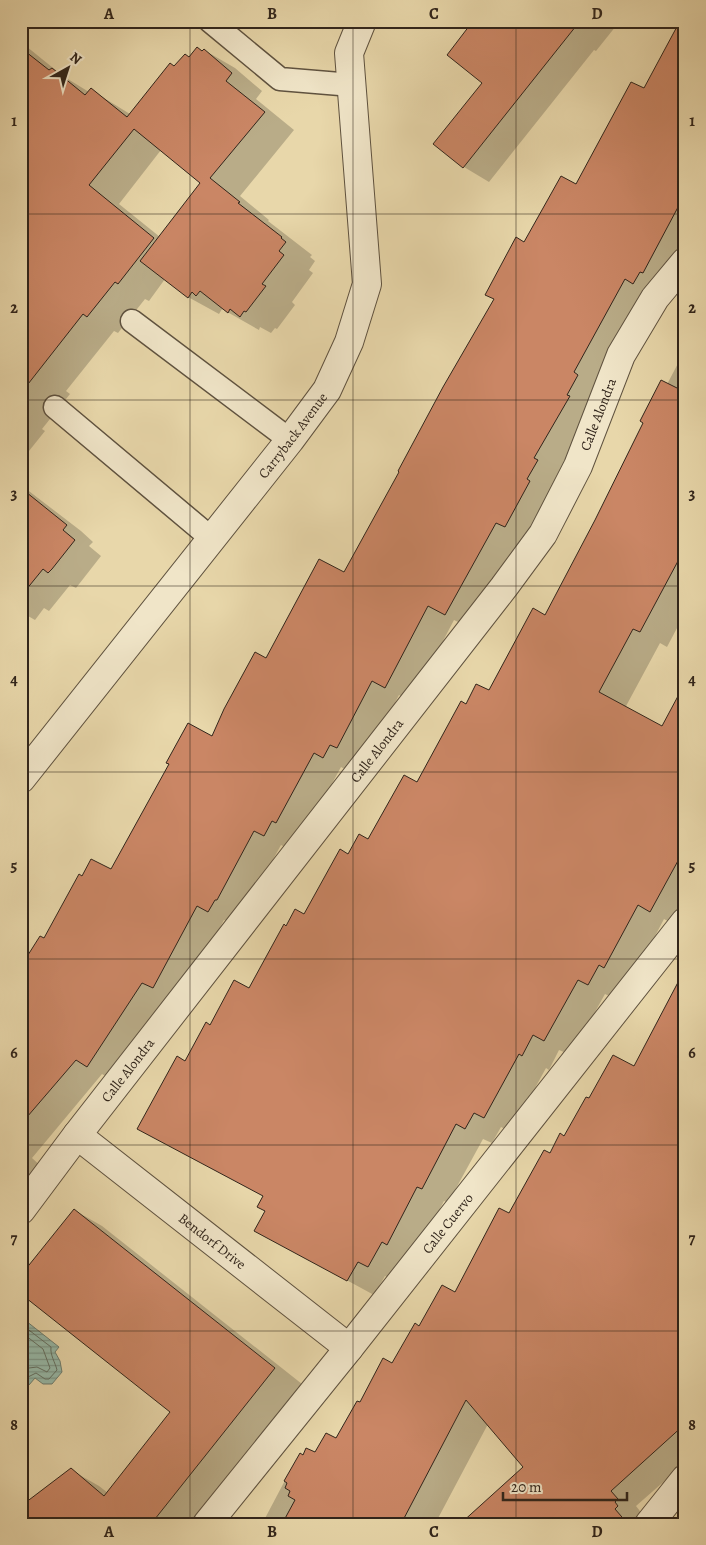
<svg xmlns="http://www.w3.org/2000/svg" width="706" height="1545" font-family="Alegreya,serif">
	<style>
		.water { fill: url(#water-rules); stroke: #6e7e70 }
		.shadow { fill: #0003; fill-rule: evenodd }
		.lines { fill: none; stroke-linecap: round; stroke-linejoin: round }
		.shore { stroke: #647062; stroke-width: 1 }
		.building { fill: #ca8665; stroke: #31251b }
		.lane-casing { stroke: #5f523f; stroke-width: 25 }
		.street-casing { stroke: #5f523f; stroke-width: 30 }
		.lane { stroke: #f0e5c8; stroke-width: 22 }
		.street { stroke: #f0e5c8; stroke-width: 28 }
		.grid { fill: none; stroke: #31251b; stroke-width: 1; stroke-opacity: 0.55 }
		.labels { text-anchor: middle; stroke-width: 4; stroke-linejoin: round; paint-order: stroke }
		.street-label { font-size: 14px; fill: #31251b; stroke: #f0e5c8 }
		.neatline { fill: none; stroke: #31251b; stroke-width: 2 }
		.grid-label { font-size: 16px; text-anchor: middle; font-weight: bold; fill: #31251b }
	</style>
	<defs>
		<pattern id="water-rules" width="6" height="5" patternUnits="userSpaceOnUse" patternTransform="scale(1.25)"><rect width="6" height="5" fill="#97baa9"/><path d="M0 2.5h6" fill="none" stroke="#7c9789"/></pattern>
	</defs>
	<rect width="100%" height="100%" fill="#e8d7aa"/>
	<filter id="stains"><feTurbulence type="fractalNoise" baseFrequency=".004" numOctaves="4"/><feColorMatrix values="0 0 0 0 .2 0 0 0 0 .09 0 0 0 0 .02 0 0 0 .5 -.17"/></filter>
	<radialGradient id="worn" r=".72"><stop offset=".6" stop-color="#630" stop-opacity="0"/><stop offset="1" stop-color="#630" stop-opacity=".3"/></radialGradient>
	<path class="water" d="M21 1317 59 1347 55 1352 60 1361 62 1372 52 1384H43L35 1378 29 1385 21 1379Z"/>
	<path class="shadow" d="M475 21H620L596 51 594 50 489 182 464 167 435 144 483 82Z
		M685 21V258L532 542 523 537 472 629 454 620 411 702 399 695 364 763 350 772 341 767 303 837 291 850 281 845 243 914 235 926 224 920 180 1002 114 1081 102 1074 32 1158 44 1169 21 1194V959L24 955 28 957 45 940 82 878 111 871 213 738 267 660 345 574 525 243 577 186 645 90Z
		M21 42 63 76 89 92 91 90 130 114 175 67 190 58 198 48 203 52 204 50 235 68 262 91 256 99 294 130 240 196 269 220 268 221 312 255 310 257 315 261 309 270 313 273 292 302 295 305 277 329 275 328 271 333 260 327 259 330 222 309 219 314 188 297 165 279 149 301 145 299 118 333 114 331 66 391 70 394 42 429 45 431 21 461ZM161 150 202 183 160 237 119 204Z
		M685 350V613L667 647 660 643 625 708 663 728 685 706V912L677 926 664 919 631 982 615 999 605 994 571 1055 559 1050 549 1070 546 1068 511 1132 501 1127 492 1143 483 1139 448 1203 444 1201 414 1259 395 1281 385 1276 374 1295 282 1245 267 1211 264 1196 186 1062 210 1026 249 990 287 927 305 916 349 855 368 841 417 784 466 706 489 692 546 616Z
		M21 485 81 531 93 542 89 546 101 556 76 588 70 585 49 611 44 608 35 620 21 612Z
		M685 990V1463L636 1506 643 1515 642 1524H462L524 1467 488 1424 435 1524H262L291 1469 303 1456 316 1454 336 1440 360 1404 393 1365 420 1327 455 1294 590 1100 634 1068Z
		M74 1210 102 1226 302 1384 191 1524H21L71 1470 99 1486 108 1493 172 1412Z"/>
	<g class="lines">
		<path class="shore" d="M21 1324 51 1347C50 1355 55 1362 57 1370L49 1379H45L36 1373 28 1377 21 1375
			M21 1332 43 1349 50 1368 47 1372 37 1367 21 1369"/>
	</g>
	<path class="building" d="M473 21H580L463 168 433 144 482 83 447 55Z
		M680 21H685V194L643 273 640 272 633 284 625 279 574 372 578 375 567 395 570 396 534 458 538 460 527 479 530 481 505 527 496 523 445 615 428 606 385 688 372 681 337 748 330 745 323 758 314 753 276 823 272 821 264 836 254 831 217 900H215L208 912 197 906 153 988 142 983 87 1067 76 1060 21 1124V966L40 936 44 938 79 874 82 876 91 859 111 869 169 764 166 763 188 723 212 736 224 709 255 652 266 658 319 559 344 572 399 472 398 471 443 387 494 299 485 295 516 237 524 242 561 176 576 184 631 82 644 88Z
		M197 47 202 51 204 49 232 73 226 81 265 112 210 178 240 202 238 203 282 237 281 238 286 242 279 251 284 255 262 284 266 286 246 312 244 311 240 317 230 309 228 313 200 291 196 296 192 292 188 298 140 261 200 183 134 129 89 185 154 238 118 284 115 282 87 317 83 314 21 393V48L49 70 52 68 85 95 91 88 127 117 170 63 174 66 185 54 189 57Z
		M661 380 685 392V548L640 632 633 629 599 692 662 726 685 683V848L650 912 638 905 604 968 599 965 588 985 578 980 544 1041 533 1035 522 1056 519 1054 484 1118 474 1113 465 1129 456 1124 422 1189 417 1187 387 1245 382 1242 368 1267 358 1262 347 1281 254 1231 265 1211 257 1207 263 1196 137 1129 177 1056 185 1061 206 1022 210 1025 234 980 249 988 284 924 286 926 295 909 304 914 340 849 348 854 359 834 368 839 404 775 417 782 461 701 466 704 476 684 489 690 533 608 545 615 595 520 643 423 640 421Z
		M21 488 67 525 63 530 75 540 52 569 48 573 43 569 21 596Z
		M685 969V1424L611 1491 618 1499 615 1502 618 1506 615 1509 628 1524H460L523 1467 466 1400 401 1524H282L295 1500 288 1496 290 1491 285 1488 287 1483 284 1481 300 1453 303 1455 306 1448 315 1452 326 1433 336 1438 357 1401 360 1402 383 1358 392 1363 415 1323 419 1326 442 1285 455 1292 499 1208 509 1213 544 1150 550 1153 560 1133 564 1136 586 1097 589 1098 613 1055 634 1066Z
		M74 1209 275 1368 151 1524H21V1506L71 1468 104 1496 170 1412 21 1294V1275Z"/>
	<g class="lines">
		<defs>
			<path id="lane" d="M210 21 280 79 352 85
				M132 321 290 440
				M55 407 211 538"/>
			<g id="street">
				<path id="s1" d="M21 779 290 440 327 390 349 342 367 284 349 53 362 21"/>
				<path id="s2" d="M77 1135 349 1348"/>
				<path id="s3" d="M21 1210 77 1135 504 587 543 534 578 466 621 355 655 298 685 262"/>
				<path id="s4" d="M207 1524 349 1348 685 922"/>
				<path d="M649 1524 685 1479"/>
			</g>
		</defs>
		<use href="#lane" class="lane-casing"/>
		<use href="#street" class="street-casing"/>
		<use href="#lane" class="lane"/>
		<use href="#street" class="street"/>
	</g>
	<path class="grid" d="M190 21V1524M353 21V1524M516 21V1524M21 214H685M21 400H685M21 586H685M21 772H685M21 959H685M21 1145H685M21 1331H685"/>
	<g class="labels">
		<g class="street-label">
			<text dy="5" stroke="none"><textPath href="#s3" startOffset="986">Calle Alondra</textPath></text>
			<text dy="5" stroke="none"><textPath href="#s1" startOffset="438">Carryback Avenue</textPath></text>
			<text dy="5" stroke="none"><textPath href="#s3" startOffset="581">Calle Alondra</textPath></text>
			<text dy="5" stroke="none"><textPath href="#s3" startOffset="176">Calle Alondra</textPath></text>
			<text dy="5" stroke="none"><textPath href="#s4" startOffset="385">Calle Cuervo</textPath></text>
			<text dy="5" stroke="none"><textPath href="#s2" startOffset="172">Bendorf Drive</textPath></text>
		</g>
	</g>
	<rect width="706" height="1545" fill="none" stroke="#e8d7aa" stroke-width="55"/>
	<g transform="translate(68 68) rotate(39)" stroke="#f0e5c8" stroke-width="4" paint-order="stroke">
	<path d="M0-4L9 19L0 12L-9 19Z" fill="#31251b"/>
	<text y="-8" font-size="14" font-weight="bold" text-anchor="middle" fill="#31251b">N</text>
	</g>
	<path d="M503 1492v8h124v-8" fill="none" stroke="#31251b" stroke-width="2.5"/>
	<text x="511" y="1492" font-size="15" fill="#31251b" stroke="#f0e5c8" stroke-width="4" paint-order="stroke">20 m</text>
	<rect x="28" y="28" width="650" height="1490" class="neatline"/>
	<g class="grid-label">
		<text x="109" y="19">A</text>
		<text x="272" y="19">B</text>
		<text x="434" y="19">C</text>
		<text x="597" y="19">D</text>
		<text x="14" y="126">1</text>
		<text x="692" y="126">1</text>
		<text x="14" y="313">2</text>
		<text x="692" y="313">2</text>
		<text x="14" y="499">3</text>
		<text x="692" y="499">3</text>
		<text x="14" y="685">4</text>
		<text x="692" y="685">4</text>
		<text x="14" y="871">5</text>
		<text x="692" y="871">5</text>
		<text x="14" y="1058">6</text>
		<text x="692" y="1058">6</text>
		<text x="14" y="1244">7</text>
		<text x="692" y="1244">7</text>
		<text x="14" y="1430">8</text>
		<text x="692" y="1430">8</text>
		<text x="109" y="1537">A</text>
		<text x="272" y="1537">B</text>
		<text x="434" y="1537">C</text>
		<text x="597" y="1537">D</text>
	</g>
	<rect width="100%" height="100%" filter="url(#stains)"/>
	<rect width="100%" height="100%" fill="url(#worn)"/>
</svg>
